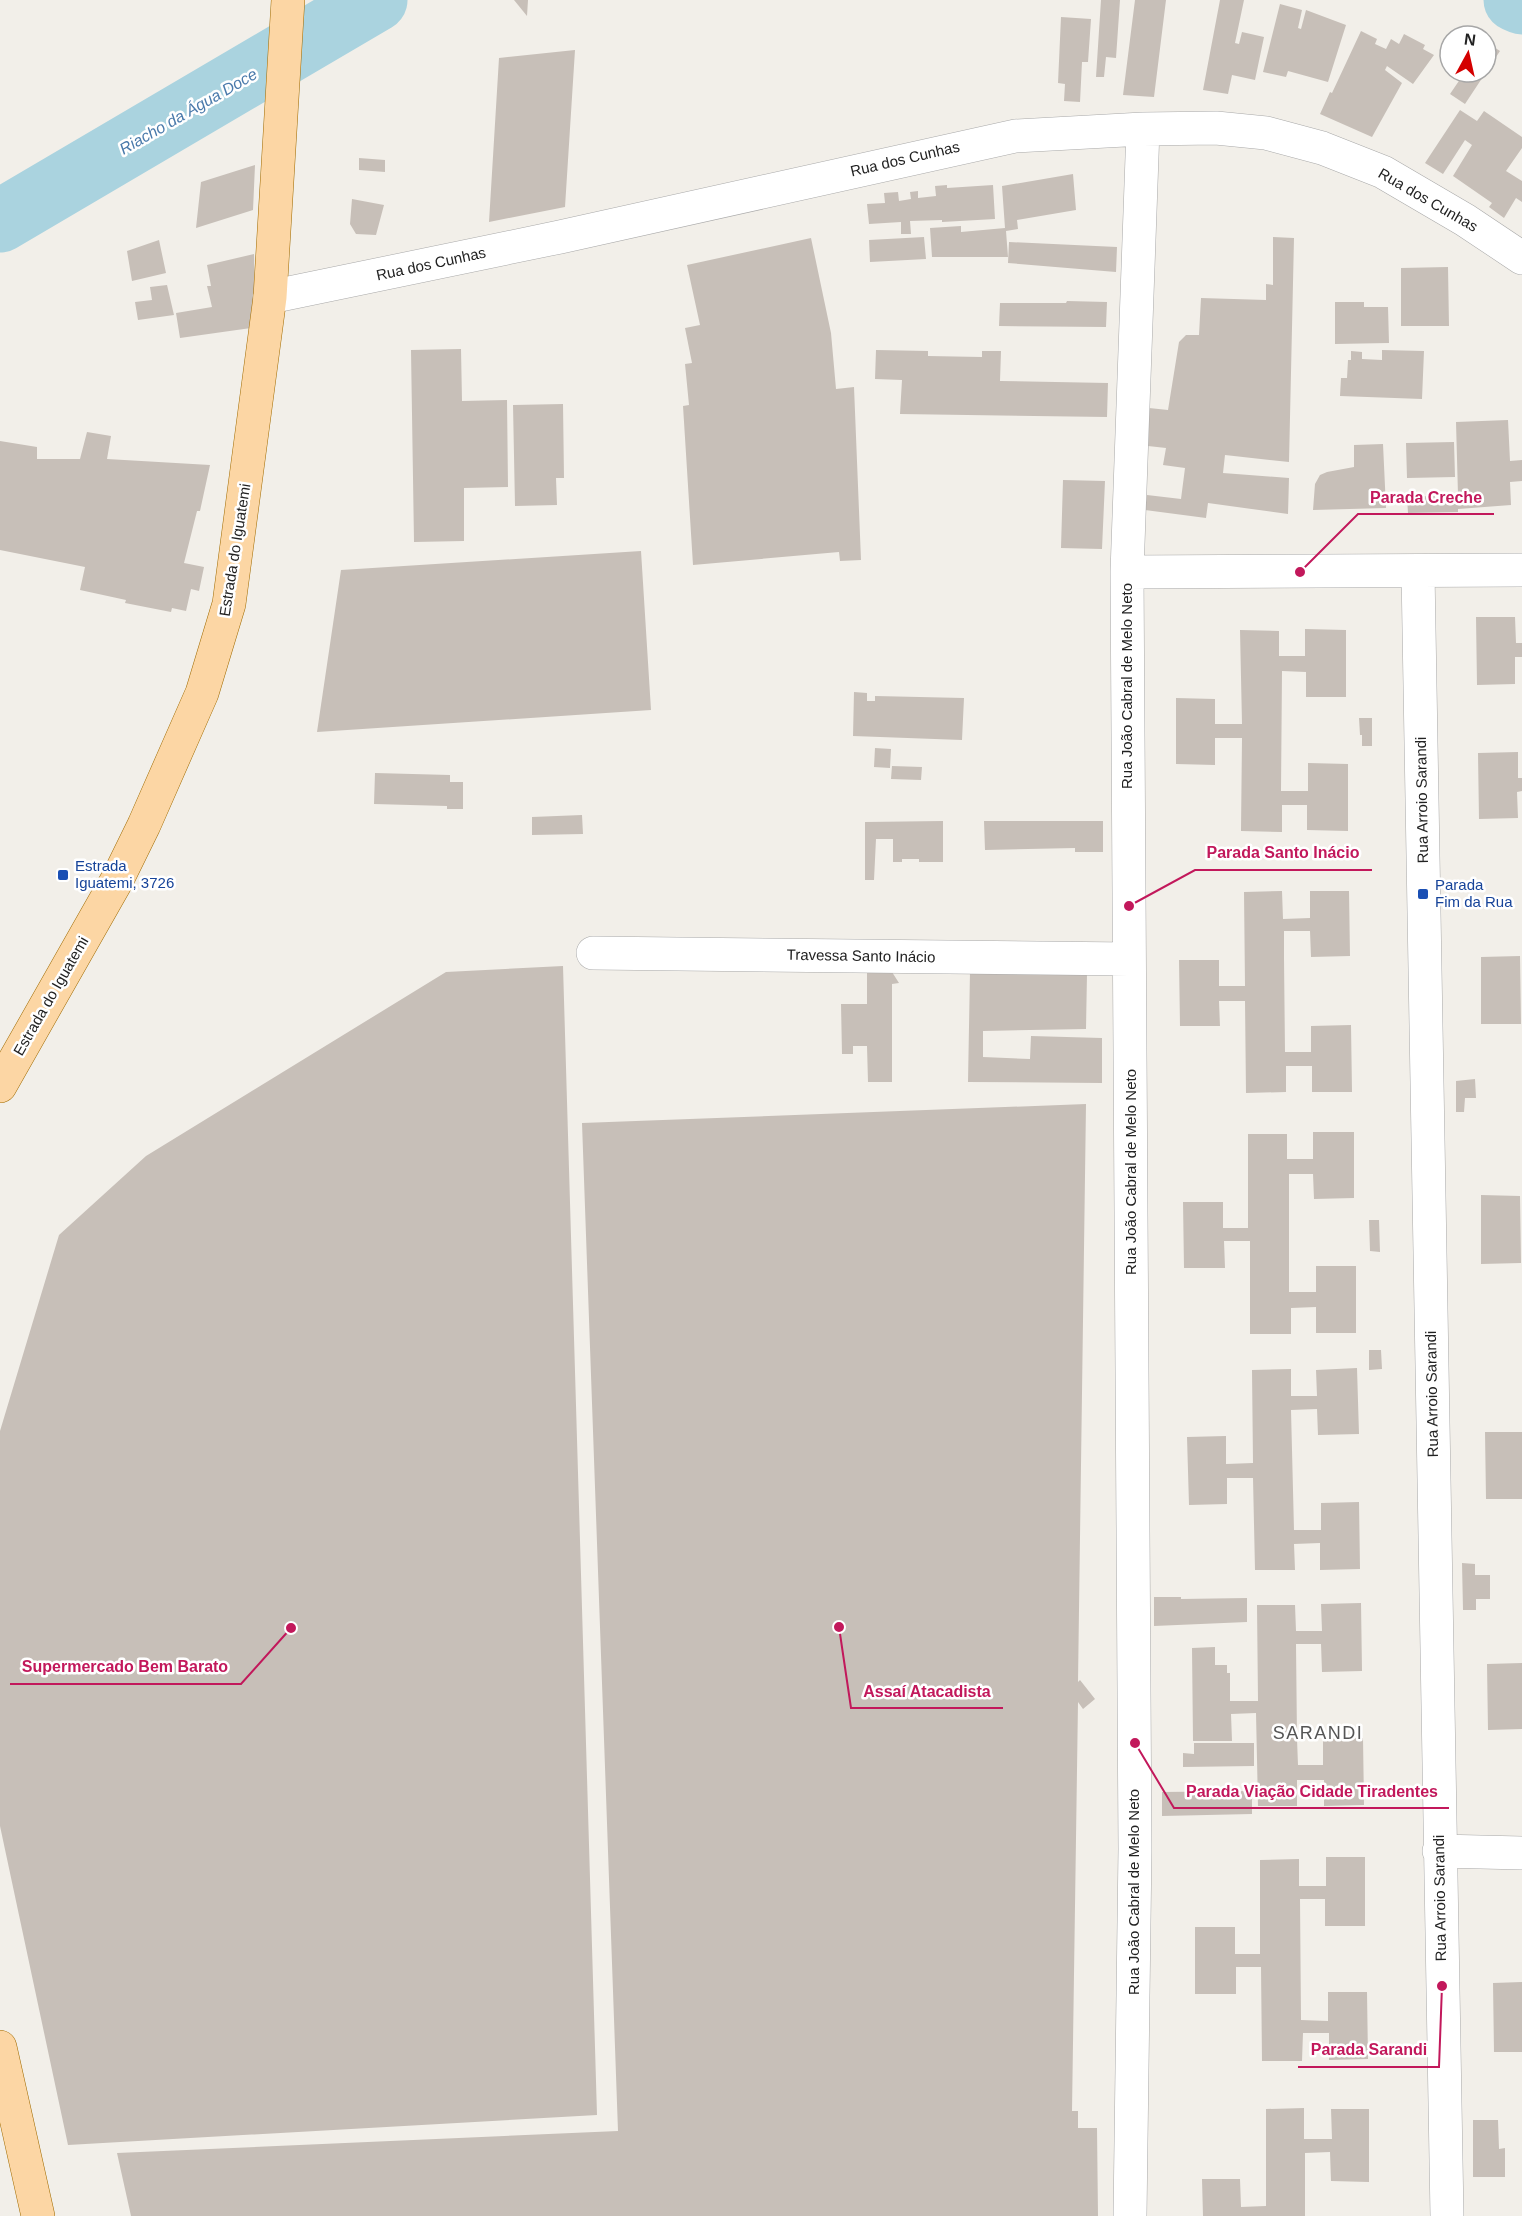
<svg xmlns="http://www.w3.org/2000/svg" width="1522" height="2216" font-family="Helvetica,sans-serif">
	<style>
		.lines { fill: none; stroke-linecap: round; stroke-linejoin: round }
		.river { stroke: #aad3df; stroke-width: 63 }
		.building { fill: #c7bfb8 }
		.street-casing { stroke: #a9a9a9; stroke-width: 34 }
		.primary-casing { stroke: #a06b00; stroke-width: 34 }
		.street { stroke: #fff; stroke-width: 33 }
		.primary { stroke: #fcd6a4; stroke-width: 33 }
		.transit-dot { fill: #1a4fb4; stroke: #fff; stroke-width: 2 }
		.labels { text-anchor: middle; stroke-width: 5; stroke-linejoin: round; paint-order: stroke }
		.street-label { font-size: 15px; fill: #222; stroke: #fff }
		.transit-label { font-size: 15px; fill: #164399; stroke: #fff; text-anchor: start }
		.water-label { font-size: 16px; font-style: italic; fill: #4a7aab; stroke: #fff }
		.quarter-label { font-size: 18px; letter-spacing: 1.5px; fill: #555; stroke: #fff }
		.leader { fill: none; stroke: #c2185b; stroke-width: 2 }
		.callout-dot { fill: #c2185b; stroke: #fff; stroke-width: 2 }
		.callout-label { font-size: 16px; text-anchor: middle; font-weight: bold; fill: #c2185b; stroke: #fff; stroke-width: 5; stroke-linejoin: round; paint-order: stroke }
	</style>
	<rect width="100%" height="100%" fill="#f2efe9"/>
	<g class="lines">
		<path class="river" d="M1515 0 1522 3
			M0 221 376 0"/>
	</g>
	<path class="building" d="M514 0H528L527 16Z
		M1101 0H1120L1116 58 1106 57 1104 77H1096Z
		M1135 0H1166L1154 97 1123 95Z
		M1220 0H1244L1235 43 1239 44 1242 32 1264 37 1255 80 1232 75 1228 94 1203 90Z
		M1280 4 1302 10 1298 28 1301 29 1306 10 1346 25 1328 82 1288 71 1286 77 1263 72Z
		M1061 17 1091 19 1088 62H1082L1080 102 1064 101 1065 84 1058 83Z
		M1361 31 1377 39 1375 44 1386 49 1391 39 1399 44 1404 34 1425 45 1423 49 1434 55 1413 84 1387 66 1385 70 1402 83 1372 137 1320 114 1330 92 1332 93Z
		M1486 42 1500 51 1465 104 1450 94 1465 72H1486Z
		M575 50 565 207 489 222 499 58Z
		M1460 110 1477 121 1484 111 1522 137V148L1506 171 1522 181V202L1516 198 1504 218 1489 207 1492 203 1453 176 1472 145 1465 140 1443 174 1425 163Z
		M359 158 385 160V172L359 170Z
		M255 165 253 210 196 228 201 182Z
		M1073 174 1076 210 1017 220 1018 229 1006 231 1008 257H932L930 228 961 226V232L1005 228 1002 186Z
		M947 185V188L993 185 995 219 942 222V220L910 221 911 234H901V222L869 224 867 204 885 203 884 193 898 192 899 201 911 199 910 192 918 191V198L936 196 935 186Z
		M352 199 384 205 376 235 356 234 350 224Z
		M924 237 926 259 870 262 869 240Z
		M1273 237 1294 238 1289 462 1225 455 1223 473 1289 478 1288 514 1208 503 1206 518 1145 510 1147 495 1181 499 1185 468 1163 465 1166 448 1148 446 1149 408 1168 410 1179 342 1186 335H1199L1201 298 1266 300V284L1273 285Z
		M811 238 831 333 836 389 854 387 861 560 840 561 839 552 693 565 683 406 689 405 685 364 692 363 685 328 700 325 687 265Z
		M159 240 166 273 132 281 127 251Z
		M1009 242 1117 247 1116 272 1008 263Z
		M254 254 255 301 251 328 180 338 176 313 212 307 207 286H211L207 265Z
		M1448 267 1449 326H1401V268Z
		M167 285 174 315 138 320 135 302 152 300 150 287Z
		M1067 301 1107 302 1106 327 999 326 1000 303H1066Z
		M1335 302H1364V307H1388L1389 343 1335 344Z
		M461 349 462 401 507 400 508 487 464 488V541L414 542 411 350Z
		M876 350 928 351V356L982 357V351H1001L1000 381 1108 383 1107 417 900 414 902 380 875 379Z
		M1382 350 1424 351 1422 399 1340 396 1341 378H1347L1348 360H1351V351L1362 352V359L1382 360Z
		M563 404 564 478H556L557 505 515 506 513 405Z
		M1508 420 1510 461 1522 460V481L1510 482 1511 505 1458 509V512L1408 513 1407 497 1458 495 1456 422Z
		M87 432 111 436 107 459 210 465 200 511H197L184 563 204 567 199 591 191 589 186 611 172 608 171 612 125 603 126 600 80 590 85 567 0 550V441L37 447V459H80Z
		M1454 442 1455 477 1407 478 1406 443Z
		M1383 444 1386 508 1313 510 1315 484 1320 475 1327 472 1354 467V445Z
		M1063 480 1105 481 1102 549 1061 548Z
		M641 551 651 710 317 732 341 570Z
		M1476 617H1515L1516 643H1522V657H1515V684L1477 685Z
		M1305 629 1346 630V697H1306V672L1282 671 1281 791H1308V763L1348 764V831L1307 830V805H1282V832L1241 831 1242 738H1215V765L1176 764V698L1215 699V724H1242L1240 630 1279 631V656H1305Z
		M854 692 867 693V701H875V696L964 698 962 740 853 736Z
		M1359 718H1372V746H1362V735H1360Z
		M875 748 891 749 890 768 874 767Z
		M1518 752V778H1522V791L1517 792 1518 818 1479 819 1478 753Z
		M892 766 922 767 921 780 891 779Z
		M375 773 450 775V782H463V809H447V806L374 804Z
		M582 815 583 834 532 835V817Z
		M943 821V862H919V859H902V862H893V839H876L874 880H865V822Z
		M984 821H1103V852H1075V848L985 850Z
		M1282 891 1283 919 1310 918V891H1349L1350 956 1311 957 1310 931H1284V958L1285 1052H1311V1026L1351 1025 1352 1092H1312V1066H1286V1092L1246 1093 1245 1001H1219L1220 1026H1180L1179 960H1219V986H1245L1244 892Z
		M1520 956 1521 1024H1481V957Z
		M563 966 597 2115 68 2145 0 1826V1431L59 1235 146 1156 446 972Z
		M867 972H892L899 983 892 984V1082H868L867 1046H853V1054H842L841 1004H867Z
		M970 972 1087 974 1086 1029 983 1031V1057L1030 1059 1031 1036 1102 1038V1083L968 1082Z
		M1475 1079 1476 1098H1465L1464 1112H1456V1081Z
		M1086 1104 1078 1682 1080 1680 1095 1699 1083 1709 1078 1702 1072 2111H1078V2128H1097L1098 2216H131L117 2153 618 2131 582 1123Z
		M1313 1132H1354V1198L1314 1199 1313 1174H1289V1292H1316V1266H1356V1333H1316V1307L1291 1308V1334H1250V1241H1224L1225 1268H1184L1183 1202H1223V1228H1248V1134H1287V1159H1313Z
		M1481 1195 1520 1196 1521 1263 1481 1264Z
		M1369 1220H1379L1380 1252 1370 1251Z
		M1369 1350H1381L1382 1369 1369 1370Z
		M1357 1368 1359 1434 1318 1435 1317 1409 1291 1410 1294 1530H1321V1503L1359 1502 1360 1569 1320 1570V1543L1294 1544 1295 1570H1255L1253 1478H1227V1504L1189 1505 1187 1437 1226 1436V1464L1253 1463 1252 1370 1291 1369V1396H1317L1316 1370Z
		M1485 1432H1522V1499H1486Z
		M1462 1563 1475 1564V1575H1490V1599H1476V1610H1463Z
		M1154 1597H1181V1599L1247 1598V1622L1154 1626Z
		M1361 1603 1362 1671 1322 1672 1321 1644H1296L1297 1739 1298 1765H1323V1739L1363 1738 1364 1805 1324 1806V1780H1297V1806H1258L1256 1713 1231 1714 1232 1741H1193L1192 1648 1215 1647V1665H1227V1673H1230V1701H1258L1257 1605H1295L1296 1631H1322L1321 1604Z
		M1522 1663V1729L1488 1730 1487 1664Z
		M1194 1743H1254V1766L1183 1767V1753L1194 1754Z
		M1252 1791V1814L1162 1816V1792Z
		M1326 1857H1365V1926H1325V1899H1300L1301 2020 1328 2021V1992H1367L1368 2059 1329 2060V2033H1303L1302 2061H1262L1261 1967H1236V1994H1195V1927H1235V1954H1260V1860L1299 1859V1886H1326Z
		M1522 1982V2052H1494L1493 1983Z
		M1304 2108V2139H1332L1331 2109H1369V2182L1331 2181 1330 2152 1305 2153V2216H1203L1202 2179H1240L1241 2207 1266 2206V2109Z
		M1473 2120H1498L1499 2149 1505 2148V2177H1473Z"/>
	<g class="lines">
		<defs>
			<path id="street" d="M270 297 560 237 1015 136 1143 129 1216 128 1266 133 1322 148 1383 172 1465 220 1522 258
				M1127 572 1522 570
				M1418 572 1447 2216
				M593 953 1129 959
				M1439 1851 1522 1853
				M1130 2216 1135 1849 1127 572 1143 129"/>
			<path id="primary" d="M0 1086 117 880 144 825 202 693 229 604 270 297 288 0
				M0 2047 38 2216"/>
		</defs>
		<use href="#street" class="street-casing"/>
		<use href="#primary" class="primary-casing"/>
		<use href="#street" class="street"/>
		<use href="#primary" class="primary"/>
	</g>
	<g class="transit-dot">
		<rect x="57" y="869" width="12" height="12" rx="3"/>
		<rect x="1417" y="888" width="12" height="12" rx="3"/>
	</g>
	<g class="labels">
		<g class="street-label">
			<text transform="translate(905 159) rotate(-13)" y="5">Rua dos Cunhas</text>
			<text transform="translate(1428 200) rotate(30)" y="5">Rua dos Cunhas</text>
			<text transform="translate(431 264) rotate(-12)" y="5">Rua dos Cunhas</text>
			<text transform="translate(235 550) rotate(-81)" y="5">Estrada do Iguatemi</text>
			<text transform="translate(1127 686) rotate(-90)" y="5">Rua João Cabral de Melo Neto</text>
			<text transform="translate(1422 800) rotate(-91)" y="5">Rua Arroio Sarandi</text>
			<text transform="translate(861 956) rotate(1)" y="5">Travessa Santo Inácio</text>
			<text transform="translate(51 996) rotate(-60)" y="5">Estrada do Iguatemi</text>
			<text transform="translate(1131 1172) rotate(-90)" y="5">Rua João Cabral de Melo Neto</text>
			<text transform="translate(1432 1394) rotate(-91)" y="5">Rua Arroio Sarandi</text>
			<text transform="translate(1134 1892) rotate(-90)" y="5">Rua João Cabral de Melo Neto</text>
			<text transform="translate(1440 1898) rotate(-91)" y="5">Rua Arroio Sarandi</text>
		</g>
		<g class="transit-label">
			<text x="75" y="871">Estrada<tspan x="75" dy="17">Iguatemi, 3726</tspan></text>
			<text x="1435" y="890">Parada<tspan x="1435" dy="17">Fim da Rua</tspan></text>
		</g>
		<g class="water-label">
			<text transform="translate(188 111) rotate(-30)" y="6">Riacho da Água Doce</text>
		</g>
		<g class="quarter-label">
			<text x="1318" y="1739">SARANDI</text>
		</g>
	</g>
	<path class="leader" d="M1300 572L1358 514H1494M1129 906L1195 870H1372M291 1628L241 1684H10M839 1627L851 1708H1003M1135 1743L1174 1808H1449M1442 1986L1439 2067H1298"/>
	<g class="callout-dot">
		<circle cx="1300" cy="572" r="6"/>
		<circle cx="1129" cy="906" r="6"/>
		<circle cx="291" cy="1628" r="6"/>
		<circle cx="839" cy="1627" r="6"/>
		<circle cx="1135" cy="1743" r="6"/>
		<circle cx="1442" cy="1986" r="6"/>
	</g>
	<g class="callout-label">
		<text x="1426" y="503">Parada Creche</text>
		<text x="1283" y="858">Parada Santo Inácio</text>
		<text x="125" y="1672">Supermercado Bem Barato</text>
		<text x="927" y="1697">Assaí Atacadista</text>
		<text x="1312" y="1797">Parada Viação Cidade Tiradentes</text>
		<text x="1369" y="2055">Parada Sarandi</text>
	</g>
	<g transform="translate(1468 54) rotate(8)"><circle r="28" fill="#ffffff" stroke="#a7a7a7" stroke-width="1.5"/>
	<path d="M0-4.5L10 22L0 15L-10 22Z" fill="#d40000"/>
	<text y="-9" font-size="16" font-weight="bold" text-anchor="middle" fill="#222222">N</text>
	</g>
</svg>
